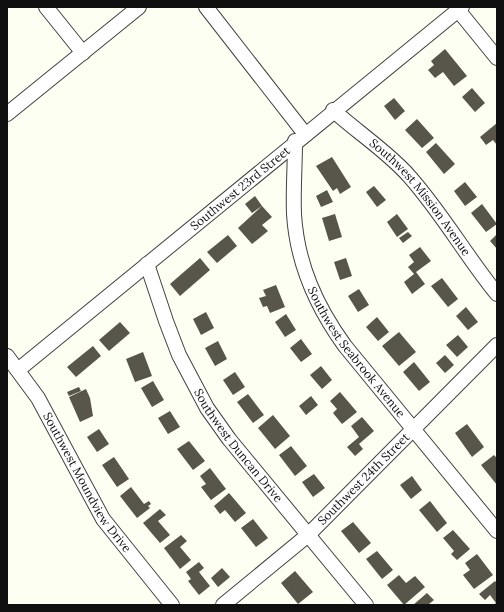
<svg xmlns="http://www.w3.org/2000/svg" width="504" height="612" font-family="Lora,serif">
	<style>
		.building { fill: #58564b }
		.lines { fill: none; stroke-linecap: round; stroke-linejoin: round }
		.minor-casing { stroke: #424242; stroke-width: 16 }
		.minor { stroke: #fff; stroke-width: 14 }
		.labels { text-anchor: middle; stroke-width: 4; stroke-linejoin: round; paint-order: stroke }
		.street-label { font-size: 12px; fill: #0f0f0f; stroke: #fff }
	</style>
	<rect width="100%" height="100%" fill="#fcfff2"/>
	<path class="building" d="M445 49 467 76 454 86 443 72 435 78 428 70 434 65 431 61Z
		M472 88 485 103 475 112 462 97Z
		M394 98 405 111 395 120 384 106Z
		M417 119 434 138 422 148 405 130Z
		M497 123V145L493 140 486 145 480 137Z
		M436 143 455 164 444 174 426 152Z
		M332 157 351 187 340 194 337 188 333 191 316 166Z
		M465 182 477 197 465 206 454 191Z
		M374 186 386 200 377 207 366 192Z
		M327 190 333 202 321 207 316 196Z
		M255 196 262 206 252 213 245 204Z
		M482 204 497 224 486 232 471 213Z
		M262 206 272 217 262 225 268 231 252 244 238 228Z
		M335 214 342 237 329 241 322 218Z
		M397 214 408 229 397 237 387 222Z
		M408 232 412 236 403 243 399 238Z
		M497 234V249L490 241Z
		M228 235 237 246 217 263 207 252Z
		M420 247 431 261 416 272 425 284 412 294 404 282 414 274 408 267 414 262 409 255Z
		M200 258 210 270 180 296 170 284Z
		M346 258 352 276 340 280 334 262Z
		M442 278 458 299 448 307 431 286Z
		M276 285 285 307 270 313 267 306 263 307 259 298 266 296 263 290Z
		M359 289 369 305 358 312 348 296Z
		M466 307 478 322 468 330 456 316Z
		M206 312 214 328 201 335 193 319Z
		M286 314 296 330 285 337 275 322Z
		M377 317 389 332 378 341 366 327Z
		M120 322 130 333 109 351 99 340Z
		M399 332 416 352 399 366 382 346Z
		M458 335 468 347 457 357 446 345Z
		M301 339 312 354 301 362 290 348Z
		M218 341 227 359 215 366 205 348Z
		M93 346 101 356 76 377 67 367Z
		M143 352 152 376 135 382 126 359Z
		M445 355 454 365 445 373 436 363Z
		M414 362 430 382 419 391 403 372Z
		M321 366 332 380 322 389 310 375Z
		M235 372 245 387 233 395 223 380Z
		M153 381 164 400 152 407 141 388Z
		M79 387 81 391 69 396 67 392Z
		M86 389 90 398 93 416 80 422 69 397Z
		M340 392 357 412 342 424 333 413 337 409 330 401Z
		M248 394 264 415 253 423 237 402Z
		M311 396 318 405 306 415 299 406Z
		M170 411 180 427 168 434 158 418Z
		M273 415 290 436 275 449 258 428Z
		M362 417 374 431 359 444 363 449 355 456 347 447 359 437 351 426Z
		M467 424 484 447 472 457 455 433Z
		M99 429 109 444 97 452 87 437Z
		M189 441 205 461 193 470 177 449Z
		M291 446 307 466 295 476 279 455Z
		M494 455 497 458V485L481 465Z
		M114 457 129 479 117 487 102 465Z
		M210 468 226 489 211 500 201 487 206 484 200 476Z
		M314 474 325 488 313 497 302 482Z
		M412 476 422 490 411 499 400 485Z
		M131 487 144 504 149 501 151 504 148 506 150 508 137 518 120 496Z
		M229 493 246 513 235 522 225 510 220 514 214 506Z
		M430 501 447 523 437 532 419 510Z
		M160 509 166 515 158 521 170 535 160 543 143 523Z
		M253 519 268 538 256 547 241 528Z
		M353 522 371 543 359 553 341 531Z
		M453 530 470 549 457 560 451 554 454 551 443 538Z
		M181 535 187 541 180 547 191 560 180 569 164 548Z
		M377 551 393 570 382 579 366 559Z
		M477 554 493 575 474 589 463 575 470 570 465 563Z
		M199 562 204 568 199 572 210 586 199 595 188 581 191 579 186 572Z
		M222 568 230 577 218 587 211 578Z
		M295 571 313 592 298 604 281 583Z
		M399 575 406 583 415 576 425 587 404 605 387 585Z
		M495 581 497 583V605H493L496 603 490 595 485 600 479 594Z
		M427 593 434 600 429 604 431 605H413Z"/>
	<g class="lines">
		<defs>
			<g id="minor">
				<path d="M46 7 83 53"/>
				<path d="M206 7 305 134"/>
				<path d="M458 10 497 58"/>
				<path id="s1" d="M333 110C358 133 387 151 409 176 442 213 466 256 497 294"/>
				<path d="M7 114 139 7"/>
				<path id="s2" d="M295 141C295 166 293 190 294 214 297 264 316 306 345 346L497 531"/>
				<path id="s3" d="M147 264 166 321 179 355 207 408 229 439 366 605"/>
				<path id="s4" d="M7 356 38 398 103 519 172 605"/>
				<path id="s5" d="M18 370 462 7"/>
				<path id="s6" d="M223 605 308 535 497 345"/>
			</g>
		</defs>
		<use href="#minor" class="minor-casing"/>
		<use href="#minor" class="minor"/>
	</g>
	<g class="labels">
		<g class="street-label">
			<text dy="4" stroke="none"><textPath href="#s5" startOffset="287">Southwest 23rd Street</textPath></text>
			<text dy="4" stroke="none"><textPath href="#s1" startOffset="124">Southwest Mission Avenue</textPath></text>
			<text dy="4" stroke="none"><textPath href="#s2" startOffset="228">Southwest Seabrook Avenue</textPath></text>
			<text dy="4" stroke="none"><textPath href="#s3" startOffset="205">Southwest Duncan Drive</textPath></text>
			<text dy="4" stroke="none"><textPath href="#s6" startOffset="189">Southwest 24th Street</textPath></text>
			<text dy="4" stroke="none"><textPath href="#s4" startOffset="150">Southwest Moundview Drive</textPath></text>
		</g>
	</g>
	<rect width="504" height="612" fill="none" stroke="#0f0f0f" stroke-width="16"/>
</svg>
